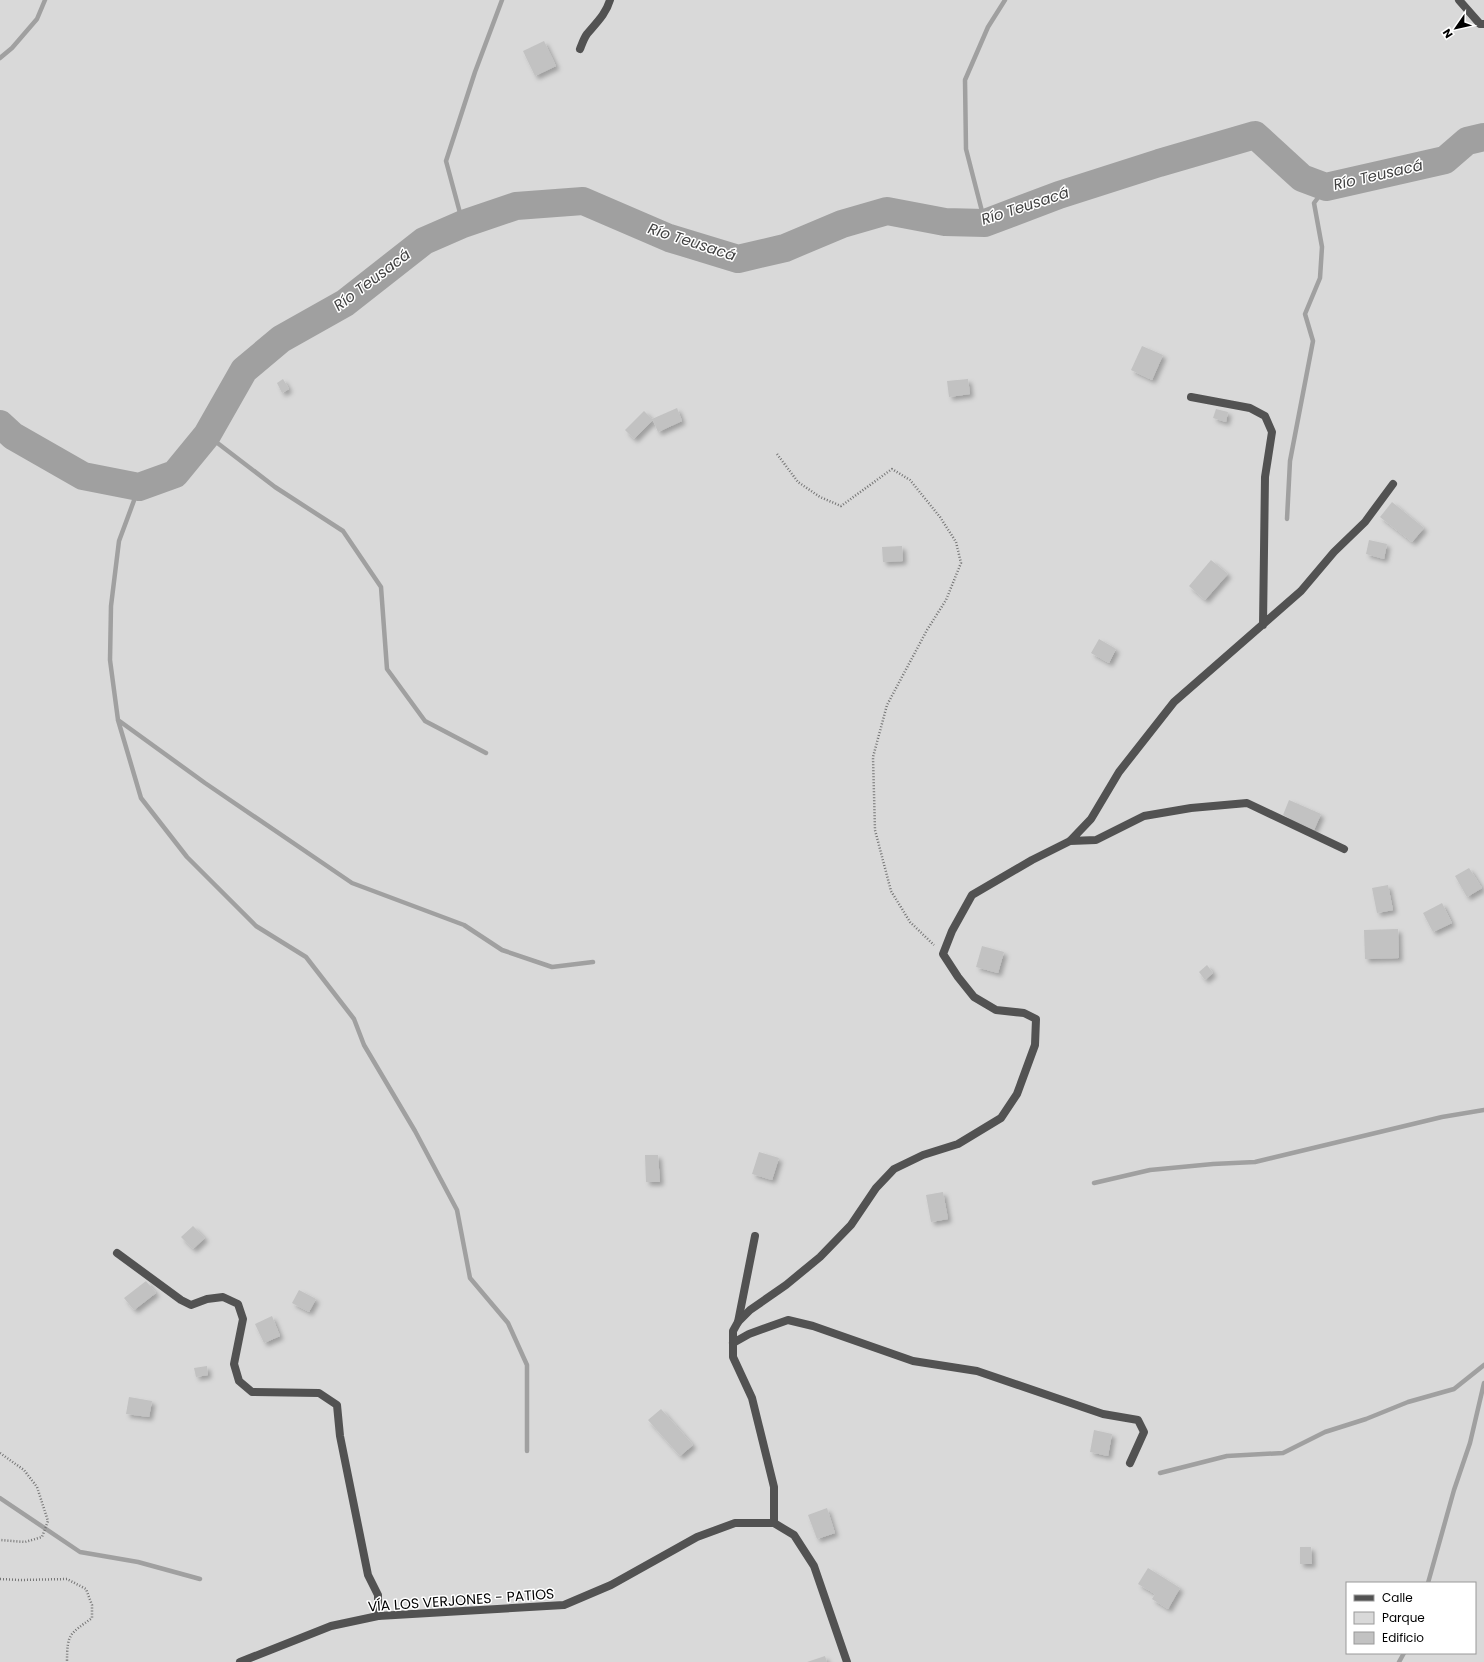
<svg xmlns="http://www.w3.org/2000/svg" width="1484" height="1662" font-family="Poppins,sans-serif">
	<style>
		.green { fill: #d9d9d9; fill-rule: evenodd }
		.lines { fill: none; stroke-linecap: round; stroke-linejoin: round }
		.stream { stroke: #a0a0a0; stroke-width: 4.5 }
		.river { stroke: #a0a0a0; stroke-width: 28 }
		.building { fill: #c2c2c2; filter: url(#shadow) }
		.path { stroke: #747474; stroke-width: 2.5; stroke-dasharray: 1 2; stroke-linecap: butt }
		.service { stroke: #525252; stroke-width: 8 }
		.minor { stroke: #525252; stroke-width: 8 }
		.tertiary { stroke: #525252; stroke-width: 8 }
		.labels { text-anchor: middle; stroke-width: 3; stroke-linejoin: round; paint-order: stroke }
		.street-label { font-size: 14px; fill: #000; stroke: #fff }
		.water-label { font-size: 15px; font-style: italic; fill: #414141; stroke: #fff }
	</style>
	<defs>
		<filter id="shadow"><feDropShadow dx="3.5" dy="3.5" stdDeviation="2" flood-color="#0004"/></filter>
	</defs>
	<rect width="100%" height="100%" fill="#fff"/>
	<path class="green" d="M0 0H1484V1662H0ZM1347 1583H1475V1653H1347Z"/>
	<g class="lines">
		<path class="stream" d="M0 58 12 48 37 19 45 0
			M985 223 966 149 965 80 988 27 1005 0
			M463 224 446 161 475 72 502 0
			M207 435 275 487 343 531 381 587 387 669 425 721 486 753
			M139 487 119 541 111 606 110 660 118 720 141 798 187 857 256 926 306 957 354 1019 364 1045 415 1131 457 1210 470 1278 508 1323 527 1365V1451
			M1287 519 1290 461 1313 341 1305 314 1320 278 1322 247 1314 203 1326 187
			M118 720 205 783 352 883 464 925 502 950 552 967 593 962
			M1094 1183 1150 1170 1213 1164 1255 1162 1442 1117 1484 1110
			M1160 1473 1227 1456 1283 1453 1325 1432 1366 1419 1408 1402 1454 1389 1484 1365
			M0 1498 80 1552 138 1562 200 1579
			M1428 1583 1454 1490 1470 1443 1484 1383
			M1399 1662 1404 1653"/>
		<path class="river" d="M0 424 13 436 83 476 139 487 175 474 207 435 244 370 281 339 345 303 424 241 463 224 516 206 583 201 669 238 738 259 785 248 842 224 887 211 945 222 985 223 1059 195 1159 163 1255 135 1302 178 1326 187 1445 160 1467 141 1484 137"/>
	</g>
	<path class="building" d="M544 41 556 66 535 76 523 51Z
		M1142 346 1163 355 1152 380 1131 370Z
		M283 379 289 389 282 393 277 383Z
		M968 379 970 394 949 397 947 381Z
		M677 408 682 421 658 432 653 420 634 439 625 430 644 411 653 420 652 419Z
		M1216 409 1228 412 1226 422 1213 418Z
		M1392 502 1424 528 1412 542 1380 517Z
		M1369 540 1387 544 1384 559 1366 554Z
		M902 546 903 561 883 562 882 547Z
		M1211 560 1228 574 1205 600 1189 586Z
		M1099 639 1116 649 1109 663 1091 653Z
		M1289 800 1321 814 1314 830 1283 815Z
		M1469 868 1482 888 1467 897 1455 876Z
		M1388 885 1393 910 1377 913 1372 888Z
		M1442 903 1452 923 1433 932 1423 913Z
		M1398 929 1399 958 1365 959 1364 930Z
		M982 946 1004 952 998 973 976 967Z
		M1207 965 1213 973 1205 980 1199 972Z
		M759 1152 779 1158 772 1180 752 1174Z
		M645 1155H658L660 1182H646Z
		M943 1192 948 1219 931 1222 926 1195Z
		M193 1226 205 1238 193 1249 181 1237Z
		M146 1281 156 1293 134 1310 124 1298Z
		M299 1290 316 1299 309 1312 292 1303Z
		M272 1316 280 1336 264 1343 255 1324Z
		M207 1366 208 1375 196 1377 194 1368Z
		M129 1397 152 1401 149 1417 126 1414Z
		M661 1409 693 1445 680 1456 648 1420Z
		M1094 1430 1112 1434 1108 1456 1090 1452Z
		M827 1508 835 1533 817 1539 808 1515Z
		M1300 1547H1311L1312 1564H1300Z
		M1148 1568 1180 1588 1168 1609 1152 1599 1155 1594 1138 1584Z
		M825 1656 827 1662H807Z"/>
	<g class="lines">
		<path class="path" d="M777 454 798 482 820 497 841 506 892 469 910 480 940 517 956 542 961 563 946 600 927 630 887 705 873 757 875 830 891 891 910 922 934 945
			M0 1453 24 1470 37 1487 48 1521 42 1537 25 1542 0 1540
			M0 1579 20 1580 67 1579 86 1589 92 1605V1618C70 1634 67 1633 67 1662"/>
		<path class="service" d="M580 49C582 44 584 38 587 34 596 23 606 14 610 0
			M738 1322 755 1236
			M733 1343 749 1334 788 1320 813 1326 913 1361 977 1371 1103 1414 1138 1420 1144 1432 1130 1463"/>
		<path class="minor" d="M1459 0 1480 24H1484
			M1191 397 1250 408 1265 416 1272 432 1265 477 1263 625
			M1070 841 1096 840 1144 816 1191 808 1247 803 1344 849
			M117 1253 181 1300 191 1305 207 1299 223 1297 238 1304 243 1319 234 1364 239 1381 252 1392 319 1393 337 1405 340 1436 368 1575 378 1595V1616
			M774 1523V1487L752 1398 733 1357V1331L738 1322 750 1310 786 1285 820 1257 851 1225 876 1188 894 1169 923 1155 958 1144 1001 1118 1017 1094 1035 1045 1036 1019 1024 1013 996 1010 974 997 958 977 943 954 952 931 972 895 1032 860 1070 841 1091 819 1119 772 1174 702 1301 591 1334 552 1365 522 1393 484"/>
		<path class="tertiary" d="M240 1662 331 1626 378 1616 564 1605 611 1585 697 1537 735 1523H774L794 1535 814 1566 847 1662"/>
	</g>
	<g class="labels">
		<g class="street-label">
			<text transform="translate(461 1600) rotate(-4)" y="5">VÍA LOS VERJONES - PATIOS</text>
		</g>
		<g class="water-label">
			<text transform="translate(1378 175) rotate(-13)" y="5">Río Teusacá</text>
			<text transform="translate(1025 206) rotate(-18)" y="5">Río Teusacá</text>
			<text transform="translate(692 242) rotate(18)" y="5">Río Teusacá</text>
			<text transform="translate(372 280) rotate(-37)" y="5">Río Teusacá</text>
		</g>
	</g>
	<rect x="1346" y="1582" width="130" height="72" fill="#ffffff" stroke="#999999"/>
	<rect x="1354" y="1595" width="20" height="6" fill="#525252" stroke="#999999"/>
	<text x="1382" y="1602" font-size="12" fill="#000000">Calle</text>
	<rect x="1354" y="1612" width="20" height="12" fill="#d9d9d9" stroke="#999999"/>
	<text x="1382" y="1622" font-size="12" fill="#000000">Parque</text>
	<rect x="1354" y="1632" width="20" height="12" fill="#c2c2c2" stroke="#999999"/>
	<text x="1382" y="1642" font-size="12" fill="#000000">Edificio</text>
	<g transform="translate(1456 28) rotate(236)" stroke="#ffffff" stroke-width="3" paint-order="stroke">
	<path d="M0-3L7 15L0 10L-7 15Z" fill="#000000"/>
	<text y="-6" font-size="11" font-weight="bold" text-anchor="middle" fill="#000000">N</text>
	</g>
</svg>
